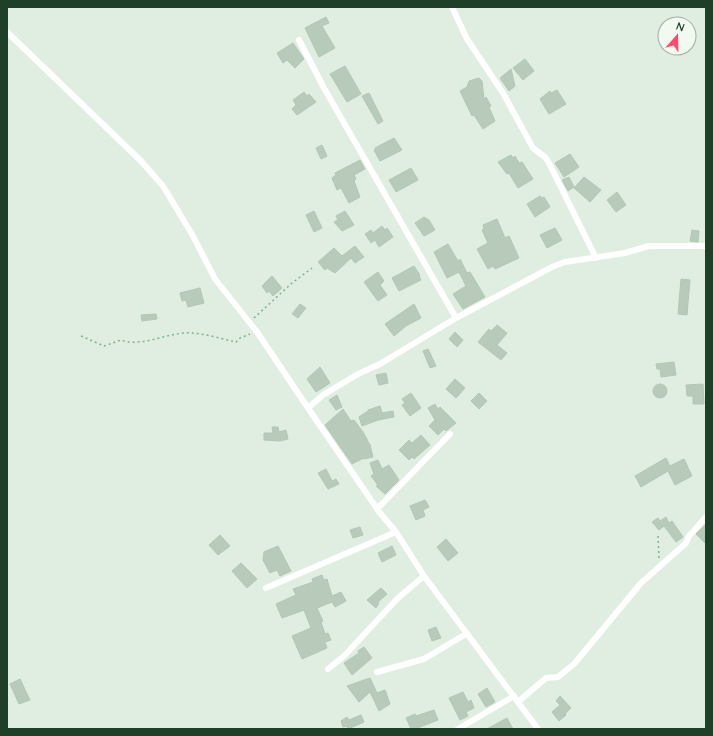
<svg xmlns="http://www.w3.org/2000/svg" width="713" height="736" font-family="Quicksand,sans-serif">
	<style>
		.building { fill: #b8cbbb; stroke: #b1c7b5 }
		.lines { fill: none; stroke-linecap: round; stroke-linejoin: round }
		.path { stroke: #7cb48b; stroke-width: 1.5; stroke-dasharray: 2 3; stroke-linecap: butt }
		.street { stroke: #fff; stroke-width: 6 }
	</style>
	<rect width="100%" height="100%" fill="#e0ede1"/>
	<path class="building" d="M326 17 329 23 322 26 335 48 319 57 305 28Z
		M293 43 304 59 295 68 287 60 283 63 277 53Z
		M525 59 534 71 523 80 513 68Z
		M345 66 361 94 347 102 330 74Z
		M511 69 515 86 509 91 500 78Z
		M479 78 482 81 484 99 486 97 491 106 489 107 495 121 483 129 474 115 472 116 460 91 467 87 469 81Z
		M557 90 566 104 549 114 540 99 550 91 551 93Z
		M304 92 307 96 309 94 316 102 297 115 292 109 296 105 293 100Z
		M369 93 383 121 378 124 362 96Z
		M394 138 402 150 380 161 374 150 376 149 375 148Z
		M322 145 327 156 321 159 316 148Z
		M570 154 579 167 564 177 555 163Z
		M511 155 513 158 515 156 519 163 522 162 533 179 518 188 509 173 507 174 498 162Z
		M360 160 365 169 354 175 356 179 354 181 360 197 349 203 341 188 337 190 332 178 336 175 335 173Z
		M411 168 418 180 396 192 389 180Z
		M569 177 574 187 568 191 562 180Z
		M584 177 601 190 590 202 574 188Z
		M617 192 626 205 616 212 607 200Z
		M540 196 542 198 544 197 550 207 535 217 527 204Z
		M314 211 322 228 314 232 306 215Z
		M345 211 354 225 342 231 334 222 338 220 336 216Z
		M424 217 429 220 435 230 424 236 415 223Z
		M497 219 505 238 509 236 519 258 495 269 493 266 488 269 477 249 488 243 482 230 484 229 483 225Z
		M382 226 385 230 387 228 393 237 379 247 375 240 371 243 365 234 371 230 373 233Z
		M555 228 562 240 547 248 540 235Z
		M692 230 699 231 698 242 690 241Z
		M448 244 458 261 460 259 467 273 470 272 485 297 463 309 453 294 466 286 459 272 447 278 434 252Z
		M355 246 364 257 355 263 351 258 335 273 327 268 325 270 318 262 334 248 342 256Z
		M414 266 420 275 419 276 421 280 399 291 392 278Z
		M378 272 384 281 380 285 387 295 378 301 364 282Z
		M272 276 282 288 273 296 269 291 267 293 262 286Z
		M681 279 690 280 687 315 678 314Z
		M200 288 204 303 188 307 186 300 182 301 180 293Z
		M300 304 306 308 298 318 292 314Z
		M414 304 421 318 406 326 394 336 385 324Z
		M156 314 157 319 142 321 141 315Z
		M497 325 507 333 497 345 507 353 501 360 478 342 489 329 491 331Z
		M455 332 463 340 457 347 449 339Z
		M428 349 436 366 430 368 423 351Z
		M674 362 676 375 661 377 660 369H657L656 364Z
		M320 367 330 383 316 392 307 379Z
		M386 373 388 383 379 385 376 375Z
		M455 379 465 388 456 398 446 389Z
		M703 384 704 404H693V396H687L686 385Z
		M653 391a7 7 0 1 1 14 0a7 7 0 1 1-14 0Z
		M411 393 421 408 410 416 402 405 405 403 402 399Z
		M479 393 487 401 479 409 471 401Z
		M337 395 342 407 336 410 329 400Z
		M435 404 438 409 440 407 456 423 446 431 444 429 438 435 429 426 435 420 428 408Z
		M380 406 382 413 393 411 394 417 378 420 362 426 359 417 368 411V410Z
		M343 409 351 421 354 420 363 432 370 445 373 457 364 459V458L352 464 325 425Z
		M272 427H278L279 432 286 430 288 439 280 441 264 440V433H273Z
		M421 435 430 445 414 459 412 457 409 460 399 450 409 440 412 443Z
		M666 458 670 466 684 459 692 476 675 485 668 471 641 487 635 476Z
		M378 460 382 469 389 465 399 480 385 494 376 486 378 485 371 476 374 474 370 463Z
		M326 469 332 481 336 479 339 484 328 489 318 473Z
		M425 500 429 507 423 510 425 516 416 520 410 506Z
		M666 517 669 523 672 521 683 537 676 542 664 526 659 530 652 522 658 518 660 521Z
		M706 524V544L696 534Z
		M360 527 363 535 353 538 350 530Z
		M220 535 230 546 218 555 209 545Z
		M446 539 458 553 448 561 437 547Z
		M278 546 291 571 280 576 277 570 270 573 263 560 264 552Z
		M392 546 396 555 382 562 378 553Z
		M241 563 257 579 247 588 232 571Z
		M322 575 324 580 327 579 332 596 341 592 346 601 335 607 332 602 317 608 323 621 321 622 325 634 328 633 331 640 325 642 327 648 302 659 292 636 311 628 304 610 282 618 276 604 296 595 293 589 313 582 312 579Z
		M381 588 387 594 378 602 379 603 376 608 367 600Z
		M436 627 441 638 432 641 428 630Z
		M364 647 372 658 352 675 344 663 359 653 358 651Z
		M370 678 377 693 385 690 390 704 379 711 370 692 359 702 347 686Z
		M20 679 30 700 19 704 10 684Z
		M487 688 495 702 486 707 478 694Z
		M463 692 468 702 471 700 474 708 466 712 468 716 460 720 449 698Z
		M560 696 571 708 565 714 566 715 559 721 552 712 560 705 556 701Z
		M434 710 438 720 415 729H411L406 718 415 714 416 716Z
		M361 715 364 722 348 729 347 726 343 727 341 721 347 717 349 720Z
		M507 718 513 729H487Z"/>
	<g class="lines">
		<path class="path" d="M254 318 292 283 312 268
			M81 336 104 346 121 340C142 348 170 331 192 333 207 334 222 339 236 342L240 338 250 334
			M658 536 659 559"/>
		<path class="street" d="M452 7 467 39 503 93 533 148 545 157 550 165 596 258
			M7 32 141 161 163 186 193 236 215 279 257 332 308 408
			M299 40 324 88 456 318
			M377 509 450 434
			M266 588 396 532
			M328 669 344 656 398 598 424 576
			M377 672 424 659 466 634
			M519 701 546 678 558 677 574 664 641 583 686 543 689 536 706 517
			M458 729 514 696
			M538 729 424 576 396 532 380 513 308 408 323 395 358 374 380 364 456 318 552 267 565 262 625 253 649 246H706"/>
	</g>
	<rect width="713" height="736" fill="none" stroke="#1e3f28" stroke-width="16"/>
	<g transform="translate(677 36) rotate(20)"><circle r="19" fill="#f1f9f1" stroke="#9dafa1"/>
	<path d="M0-3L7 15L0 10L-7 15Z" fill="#ff4b6c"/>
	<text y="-6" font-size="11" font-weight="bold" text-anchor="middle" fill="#1e3f28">N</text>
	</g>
</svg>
